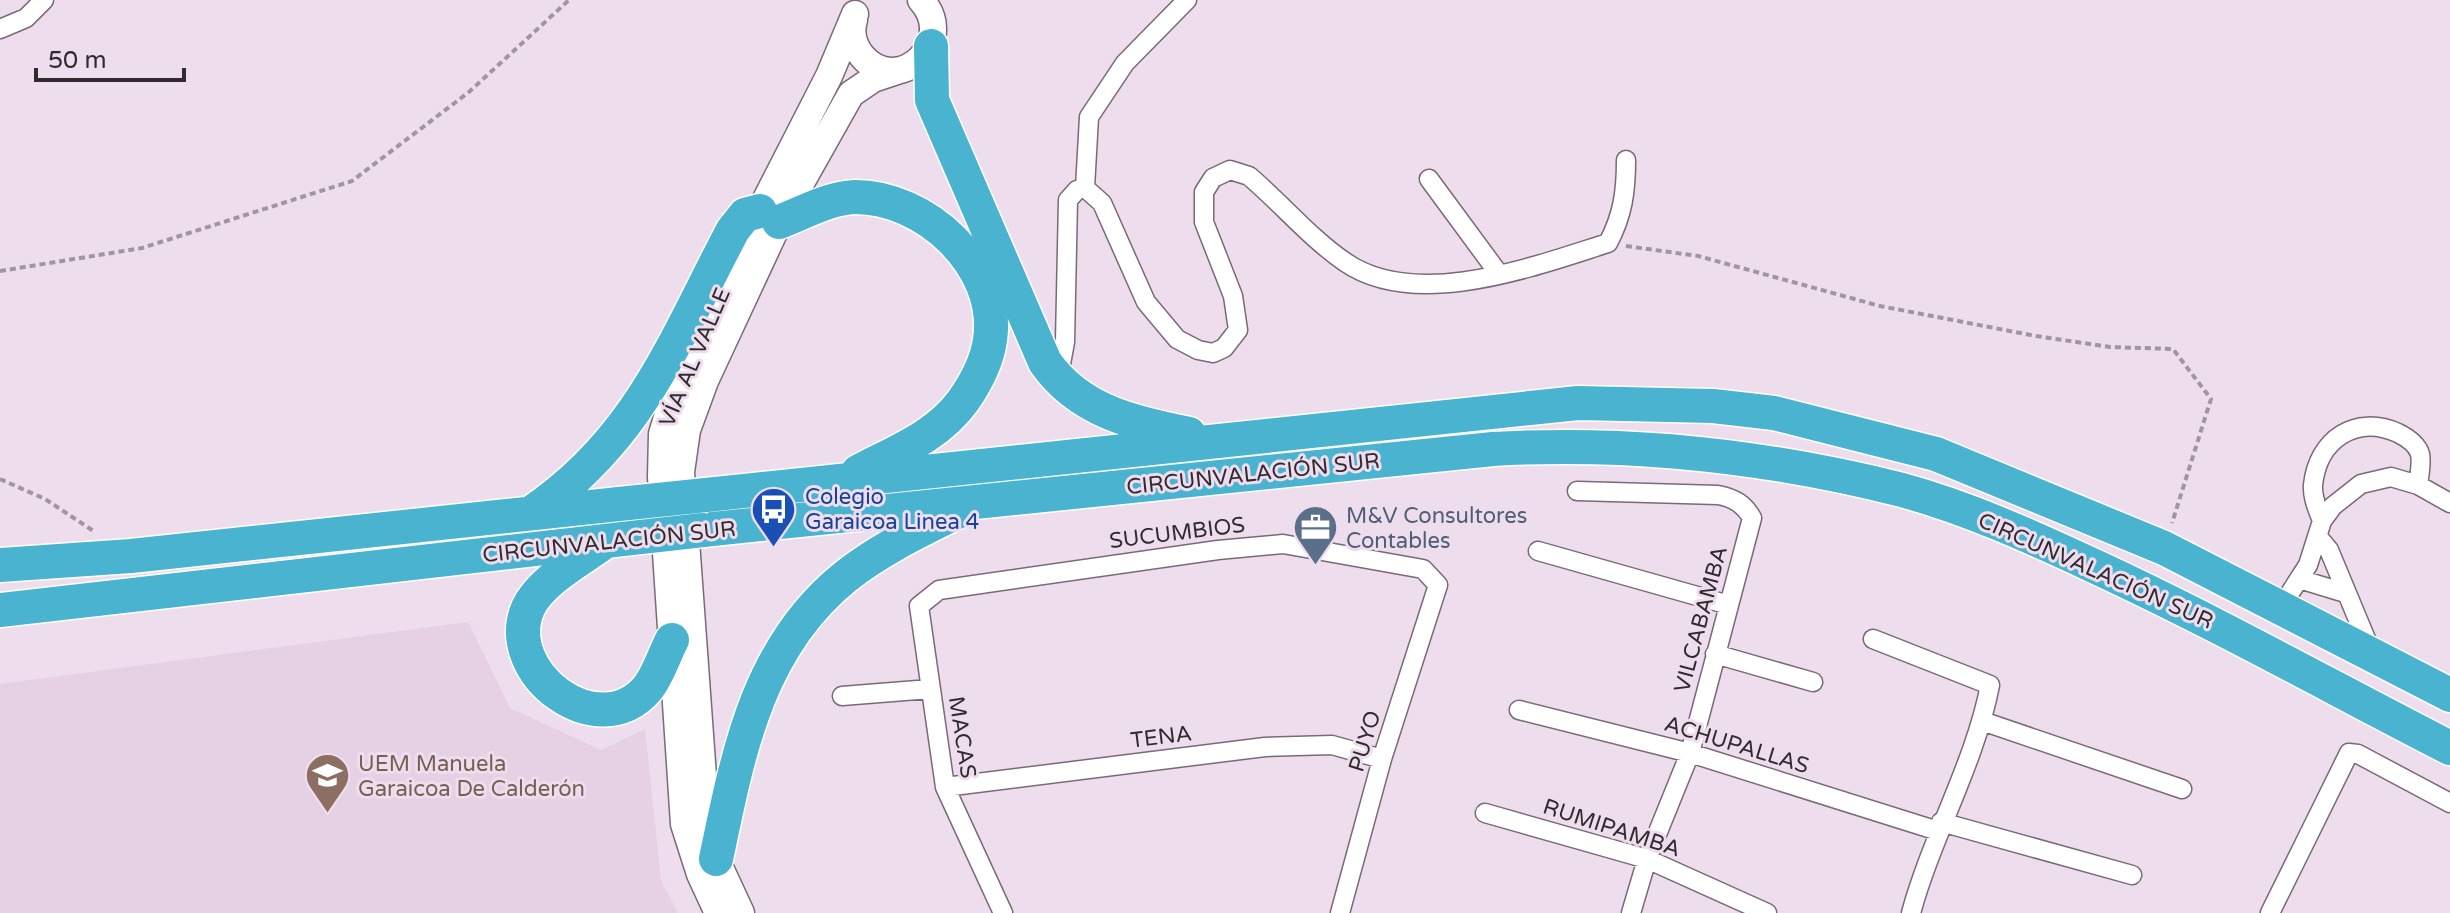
<svg xmlns="http://www.w3.org/2000/svg" width="2450" height="913" font-family="'Varela Round',sans-serif">
	<style>
		.built { fill: #e6d0e4 }
		.lines { fill: none; stroke-linecap: round; stroke-linejoin: round }
		.street-casing { stroke: #796a78; stroke-width: 21 }
		.secondary-casing { stroke: #796a78; stroke-width: 29 }
		.highway-casing { stroke: #fff; stroke-width: 37 }
		.path { stroke: #a195a0; stroke-width: 4; stroke-dasharray: 6 4; stroke-linecap: butt }
		.street { stroke: #fff; stroke-width: 18 }
		.secondary { stroke: #fff; stroke-width: 26 }
		.highway { stroke: #49b3d0; stroke-width: 34 }
		.highway-bridge-casing { stroke: #fff; stroke-width: 37; stroke-linecap: butt }
		.highway-bridge { stroke: #49b3d0; stroke-width: 34 }
		.labels { text-anchor: middle; stroke-width: 6; stroke-linejoin: round; paint-order: stroke }
		.street-label { font-size: 22px; fill: #312a30; stroke: #eeddec }
		.transit-label { font-size: 22px; fill: #164399; stroke: #eeddec; text-anchor: start }
		.service-label { font-size: 22px; fill: #4e5e75; stroke: #eeddec; text-anchor: start }
		.education-label { font-size: 22px; fill: #785e54; stroke: #eeddec; text-anchor: start }
	</style>
	<rect width="100%" height="100%" fill="#eeddec"/>
	<path class="built" d="M468 622 510 708 601 750 645 729 661 880 678 913H0V684Z"/>
	<g class="lines">
		<defs>
			<path id="street" d="M0 29 26 18 44 0
				M1429 179 1499 274
				M1085 188 1089 117 1125 63 1187 0
				M1058 380 1065 342 1068 200 1077 190 1085 188 1102 203 1146 302 1177 339 1198 350 1213 353 1224 348 1238 330 1233 296 1204 222V192L1213 178 1230 170 1249 176C1281 203 1310 238 1345 262 1416 311 1535 266 1608 243 1623 215 1626 191 1626 160
				M1577 491 1718 495C1734 498 1744 504 1752 518L1690 753 1647 859 1631 913
				M2322 521C2318 510 2312 498 2313 485 2318 439 2356 414 2398 433 2406 437 2417 444 2420 454 2422 463 2419 477 2418 485
				M2319 538 2329 550 2371 651
				M1538 551 1729 605
				M2299 579 2345 593
				M2281 607 2308 565 2322 521 2333 506 2361 484 2391 477 2418 485 2450 503
				M1873 639 1990 685C1975 763 1932 836 1911 913
				M1715 654 1813 682
				M842 696 930 689
				M1519 710 1690 753 1938 831
				M1982 721 2182 789
				M945 787 1265 747 1332 745 1382 759
				M1485 813 1647 859 1767 913
				M1941 822 2132 875
				M1003 913 945 787 919 606 939 590 1218 550 1283 544 1423 569 1438 585 1382 759 1340 913
				M2270 913 2349 753 2358 754 2450 803"/>
			<path id="secondary" d="M854 20C850 33 854 46 862 56 898 98 959 42 921 0
				M718 913 700 874 684 824 661 477 662 434 675 391 738 254 829 76 855 14
				M741 913 716 859 706 818 681 472 687 430 705 381 779 222 851 94 873 79 900 70"/>
			<path id="highway" d="M931 46 932 100 1045 362C1079 411 1133 423 1189 434
				M779 222C803 213 829 198 854 197 925 196 1001 266 990 340 987 361 975 384 963 401 937 437 895 452 858 472
				M706 495 1578 403 1713 406 1774 413 1936 454 2164 548 2450 695
				M531 513C640 439 674 341 733 230L745 215 760 211
				M703 530 1493 449C1632 441 1767 456 1902 490 1968 508 2032 537 2094 566 2215 622 2331 687 2450 748
				M606 541C582 559 541 580 528 608 500 673 598 746 647 689 658 676 664 655 672 640
				M0 565 131 556 619 504
				M0 610 623 539
				M716 859C738 754 757 648 845 577 880 549 921 530 961 510"/>
		</defs>
		<use href="#street" class="street-casing"/>
		<use href="#secondary" class="secondary-casing"/>
		<use href="#highway" class="highway-casing"/>
		<path class="path" d="M1626 246 1698 256 1880 306 2036 336 2110 347 2173 349 2211 399 2172 523
			M0 271 142 248 352 181 469 92 569 0
			M0 479 45 499 95 532"/>
		<use href="#street" class="street"/>
		<use href="#secondary" class="secondary"/>
		<use href="#highway" class="highway"/>
		<defs>
			<path id="highway-bridge" d="M619 504 706 495
				M623 539 703 530"/>
		</defs>
		<use href="#highway-bridge" class="highway-bridge-casing"/>
		<use href="#highway-bridge" class="highway-bridge"/>
	</g>
	<defs>
		<symbol id="bus-pin" viewBox="-11 -11 22 30"><path d="M0 17L-7.5 6A9.5 9.5 0 1 1 7.5 6Z" fill="#1a4fb4" stroke="#eeddec"/><path d="M-5-6H5V4H4V6H2V4H-2V6H-4V4H-5ZM-3.5-4V0h7V-4ZM-3.5 1.2v1.5H-2V1.2ZM2 1.2v1.5H3.5V1.2Z" fill="#fff"/></symbol>
		<symbol id="office-pin" viewBox="-11 -11 22 30"><path d="M0 17L-7.5 6A9.5 9.5 0 1 1 7.5 6Z" fill="#5c6f8a" stroke="#eeddec"/><path d="M-6-3h4V-5.5h4V-3h4V5H-6ZM-1-4.5V-3h2v-1.5ZM-6 0V1H6V0Z" fill="#fff"/></symbol>
		<symbol id="school-pin" viewBox="-11 -11 22 30"><path d="M0 17L-7.5 6A9.5 9.5 0 1 1 7.5 6Z" fill="#8d6e63" stroke="#eeddec"/><path d="M0-5L7-2L0 1L-7-2ZM-4 1L0 2.5L4 1V4Q0 6-4 4Z" fill="#fff"/></symbol>
	</defs>
	<g fill-rule="evenodd">
		<use href="#bus-pin" x="748" y="484" width="51" height="69"/>
		<use href="#office-pin" x="1290" y="502" width="51" height="69"/>
		<use href="#school-pin" x="302" y="750" width="51" height="69"/>
	</g>
	<g class="labels">
		<g class="street-label">
			<text transform="translate(694 357) rotate(-67)" y="8">VÍA AL VALLE</text>
			<text transform="translate(1253 473) rotate(-6)" y="8">CIRCUNVALACIÓN SUR</text>
			<text transform="translate(1177 532) rotate(-7)" y="8">SUCUMBIOS</text>
			<text transform="translate(609 541) rotate(-6)" y="8">CIRCUNVALACIÓN SUR</text>
			<text transform="translate(2096 570) rotate(24)" y="8">CIRCUNVALACIÓN SUR</text>
			<text transform="translate(1700 619) rotate(-75)" y="8">VILCABAMBA</text>
			<text transform="translate(1161 736) rotate(-7)" y="8">TENA</text>
			<text transform="translate(963 737) rotate(81)" y="8">MACAS</text>
			<text transform="translate(1364 741) rotate(-73)" y="8">PUYO</text>
			<text transform="translate(1737 744) rotate(17)" y="8">ACHUPALLAS</text>
			<text transform="translate(1612 827) rotate(18)" y="8">RUMIPAMBA</text>
		</g>
		<g class="transit-label">
			<text x="805" y="504">Colegio<tspan x="805" dy="25">Garaicoa Linea 4</tspan></text>
		</g>
		<g class="service-label">
			<text x="1346" y="523">M&amp;V Consultores<tspan x="1346" dy="25">Contables</tspan></text>
		</g>
		<g class="education-label">
			<text x="358" y="771">UEM Manuela<tspan x="358" dy="25">Garaicoa De Calderón</tspan></text>
		</g>
	</g>
	<path d="M36 68v12h148v-12" fill="none" stroke="#312a30" stroke-width="4"/>
	<text x="48" y="68" font-size="24" fill="#312a30" stroke="#eeddec" stroke-width="6" paint-order="stroke">50 m</text>
</svg>
